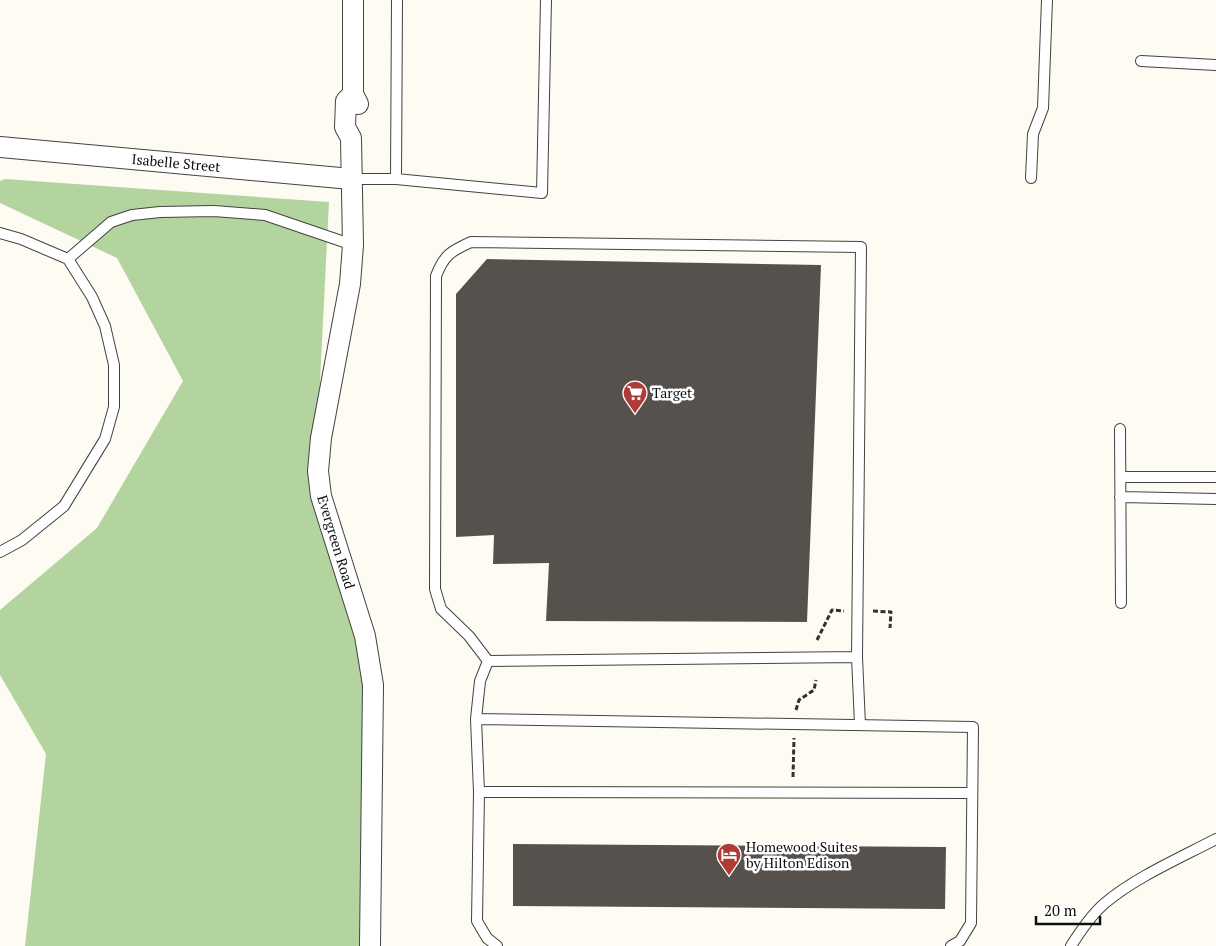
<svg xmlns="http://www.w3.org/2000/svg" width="1216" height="946" font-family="'PT Serif',serif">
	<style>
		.forest { fill: #b3d49f }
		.building { fill: #56514c }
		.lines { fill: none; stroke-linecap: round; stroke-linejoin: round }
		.lane-casing { stroke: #424242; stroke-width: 12 }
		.street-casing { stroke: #424242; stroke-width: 22 }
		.path { stroke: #313131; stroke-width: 3; stroke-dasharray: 5 2.5; stroke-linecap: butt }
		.lane { stroke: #fff; stroke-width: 10 }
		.street { stroke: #fff; stroke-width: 20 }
		.labels { text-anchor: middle; stroke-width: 5; stroke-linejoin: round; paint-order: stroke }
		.street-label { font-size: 14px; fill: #0f0f0f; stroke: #fff }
		.poi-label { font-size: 14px; fill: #0f0f0f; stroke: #fff; text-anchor: start }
	</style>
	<rect width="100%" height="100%" fill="#fefcf2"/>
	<path class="forest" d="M5 179 329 202 315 482 372 682 370 946H25L46 754 0 675V610L97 528 183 381 117 258 0 203V181Z"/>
	<path class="building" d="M487 259 821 265 807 622 546 621 549 563 493 564 494 535 456 537V294Z
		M513 844 946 847 945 909 513 906Z"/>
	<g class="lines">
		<defs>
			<path id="lane" d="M1141 61 1216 65
				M1031 178 1033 134 1043 108 1047 0
				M351 179H396L542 193 546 0
				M396 179 397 0
				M0 233 21 239 68 259
				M1120 429 1121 603
				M1121 477H1216
				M1120 497 1216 499
				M0 552 22 540 64 506 105 439 114 407V365L105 326 92 297 68 259 111 222 132 215 160 212 214 211 265 215 353 245
				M488 661 469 636 441 609 435 589 436 276C444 255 451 251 471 242L861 247 857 657 860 725
				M488 661 857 657
				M488 661 480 681 476 719 479 792 477 921 487 938 497 946
				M476 719 973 727 971 923 960 941 951 946
				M479 792 972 793
				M1071 946C1081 930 1091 915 1105 903 1136 877 1180 858 1216 839"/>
			<path id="street" d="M353 0V94L358 104
				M353 94 346 101 345 127 351 138 353 245 350 284 321 438 318 471 321 496 365 636 373 685 370 946
				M0 147 351 179"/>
		</defs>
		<use href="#lane" class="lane-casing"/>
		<use href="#street" class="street-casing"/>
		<path class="path" d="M873 611 891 612 890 628
			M817 640 832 610 844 611
			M796 710 799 700 814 690 816 680
			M793 777 794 738"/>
		<use href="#lane" class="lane"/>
		<use href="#street" class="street"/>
	</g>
	<defs>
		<symbol id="supermarket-pin" viewBox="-11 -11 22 30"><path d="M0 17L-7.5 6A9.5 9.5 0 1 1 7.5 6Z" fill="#b03a35" stroke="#fff"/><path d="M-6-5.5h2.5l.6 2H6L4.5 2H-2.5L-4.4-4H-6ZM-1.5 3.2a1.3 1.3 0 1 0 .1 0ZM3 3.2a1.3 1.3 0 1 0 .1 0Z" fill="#fff"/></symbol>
		<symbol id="hotel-pin" viewBox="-11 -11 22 30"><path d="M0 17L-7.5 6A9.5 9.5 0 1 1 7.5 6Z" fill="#b03a35" stroke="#fff"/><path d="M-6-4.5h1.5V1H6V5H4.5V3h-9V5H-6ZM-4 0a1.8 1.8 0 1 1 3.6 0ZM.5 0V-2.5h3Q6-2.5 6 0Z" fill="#fff"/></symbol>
	</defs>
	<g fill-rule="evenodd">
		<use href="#supermarket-pin" x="621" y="379" width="28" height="38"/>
		<use href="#hotel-pin" x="715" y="841" width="28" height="38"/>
	</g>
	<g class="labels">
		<g class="street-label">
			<text transform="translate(176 163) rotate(5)" y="5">Isabelle Street</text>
			<text transform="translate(336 542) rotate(73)" y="5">Evergreen Road</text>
		</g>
		<g class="poi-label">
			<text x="652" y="398">Target</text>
			<text x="746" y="852">Homewood Suites<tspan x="746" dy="16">by Hilton Edison</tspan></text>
		</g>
	</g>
	<path d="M1036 916v8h64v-8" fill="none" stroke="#0f0f0f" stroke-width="2.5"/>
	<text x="1044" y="916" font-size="15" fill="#0f0f0f" stroke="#ffffff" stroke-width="4" paint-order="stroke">20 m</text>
</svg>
